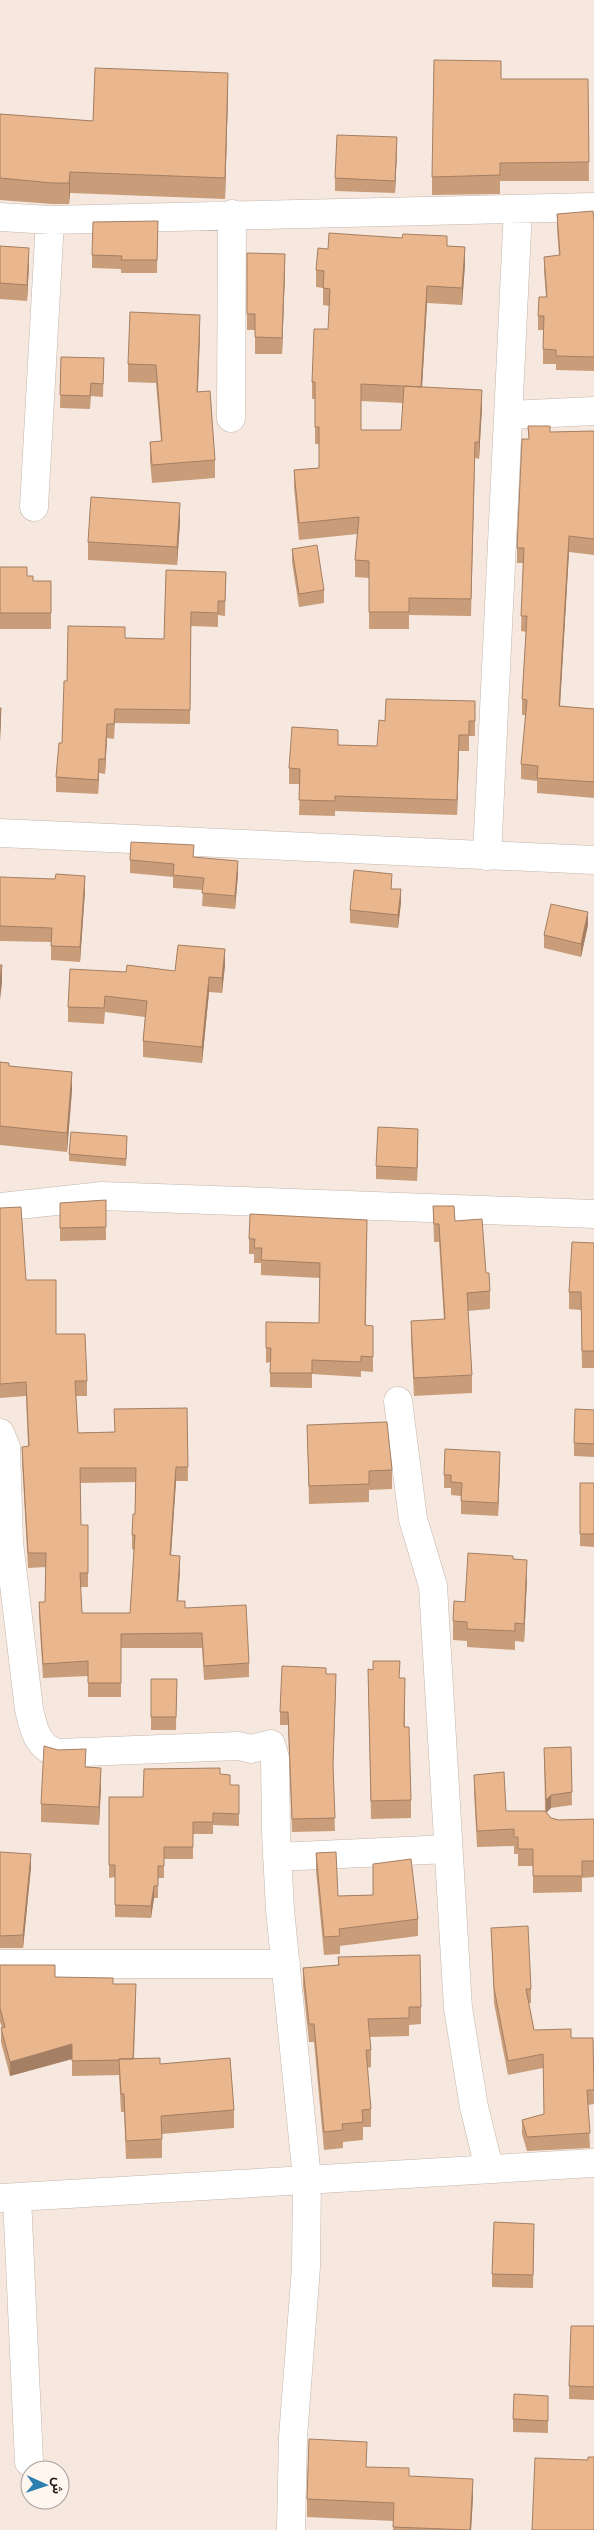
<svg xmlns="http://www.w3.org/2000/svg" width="594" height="2530" font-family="Overpass,Vazirmatn,sans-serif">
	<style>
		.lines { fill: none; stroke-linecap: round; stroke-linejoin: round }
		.minor-casing { stroke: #c3b6ac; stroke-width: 29 }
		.minor { stroke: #fff; stroke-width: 28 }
		.wall { fill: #c99d7a; fill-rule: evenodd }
		.shaded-wall { fill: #a47f63 }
		.building { fill: #eab68e; stroke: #a47f63; fill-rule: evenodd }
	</style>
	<rect width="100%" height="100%" fill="#f6e8de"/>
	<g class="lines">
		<defs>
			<path id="minor" d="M0 217 50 220 594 207
				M509 415 594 411
				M231 418 232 214
				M34 507 50 220
				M0 833 594 860
				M487 856 518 209
				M0 1207 102 1196 594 1214
				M398 1401 413 1519 433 1586 458 2008 474 2107 489 2168
				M0 1433 6 1447 9 1543 29 1709C33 1727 37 1748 58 1753L239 1746 251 1749 271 1744 275 1758 276 1832 280 1910 307 2179 306 2267 293 2437 291 2530
				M277 1857 448 1849
				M0 1964H286
				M17 2197 29 2462
				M0 2198 594 2163"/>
		</defs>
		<use href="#minor" class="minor-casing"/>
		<use href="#minor" class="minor"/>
	</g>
	<path class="wall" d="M501 79H588L589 181H500V194L432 195V177Z
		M228 94 225 199 70 193 69 204H52L0 200V114L93 121Z
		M397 150 395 193 335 191V178Z
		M557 214 594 220V371L556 370V364H543V330H538V316L546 297 544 271V257L559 256 557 228Z
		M158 221 157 273H121V269L92 268V255Z
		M0 246 29 264 27 301 0 299Z
		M447 246 465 264 462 305 427 303 422 387 482 407 479 459 475 458 471 616 409 615V629H369V578L355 577V560L357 534 299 540 294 487V470L319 468V444H315V399H312V382L328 329 329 306 323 305V288L316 287V270L328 249ZM361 401 403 403 401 430H361Z
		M247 253 285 270 282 354H255V330H247Z
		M200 333 198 392 215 460V478L152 483 150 460V442L161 441 156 383 128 382V364Z
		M61 357 104 358 103 397 91 396 90 409 60 408Z
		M594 431V555L569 552 560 706 594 709V798L537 793V781L521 779V764L526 715H522V699L526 632 521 631 523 563H517V548L528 439 550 432Z
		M180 522 177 565 88 560V542Z
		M292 549 324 590V603L299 607 292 562Z
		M0 567 27 576 33 581H51V629H0Z
		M226 572 225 616 218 615V627L191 626 190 724 115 723 114 739 107 738 105 774 99 773 98 794 56 792V777L62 743 67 681 125 638 164 639Z
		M475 701V736H469V751H459L457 815 335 811V816L299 815 300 784H289V768L338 745 377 746 385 721Z
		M194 857 238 874 235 909 202 906 203 890 173 888V877L130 873V860Z
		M0 877 85 891 80 962 51 960V942L0 941Z
		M392 889 401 902 398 928 350 923V910Z
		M588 925 581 957 544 948V935Z
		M225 965 222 993 209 992 202 1063 143 1057V1041L145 1017 105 1012 104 1024 68 1022V1007L126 972 175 971Z
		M0 1062 9 1066 72 1090 67 1152 0 1145Z
		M418 1142 417 1181 376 1179V1166Z
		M127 1143 126 1166 69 1161V1154Z
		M106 1200V1240L60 1241V1203Z
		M433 1206 455 1221 486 1273 490 1291V1309L468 1311 472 1375V1393L414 1396 411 1340V1321L444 1320 439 1242H434Z
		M0 1208 26 1280 56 1334 87 1381V1396H76L78 1433 114 1432 187 1408 188 1481H176L171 1555 180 1570 178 1601 185 1608 249 1663V1677L204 1680 202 1648H121V1697H88V1676L43 1678 39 1616V1602H45L46 1567 28 1568 22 1461V1447L28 1446 26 1396 0 1398ZM136 1482 135 1514 132 1535V1549L134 1550 130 1613H82L80 1587H88V1525H81L80 1483Z
		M367 1220 366 1325 373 1340V1372L361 1371V1377L312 1374V1388L270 1387V1362L266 1363V1322L319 1323 320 1278 261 1275V1263H254V1254H249V1239Z
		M594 1243V1368H582L581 1310 569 1309V1292Z
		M594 1410V1457L574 1456V1443Z
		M307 1425 392 1470V1489L369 1490V1502L309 1504Z
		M500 1465 498 1516 461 1514V1496L451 1495V1488H444V1475Z
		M580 1483H594V1547L580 1546Z
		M513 1559 527 1578 524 1642 515 1641V1650L467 1647V1641L453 1640V1621Z
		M368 1669 400 1678 405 1696V1727L411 1800V1818L371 1819Z
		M326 1674 336 1687 333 1770 335 1831 292 1832 288 1725H280V1712Z
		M151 1679H177L176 1730H151Z
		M571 1747 572 1805 551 1808 546 1812 551 1818 559 1820 594 1819V1877L582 1878V1892L533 1893V1866H518V1854H514V1846L477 1847 474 1791V1775L506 1811H545L544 1748Z
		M58 1750 86 1767 101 1786 99 1825 41 1822V1804Z
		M220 1774 230 1785H239V1826L213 1825V1834H193V1859H164V1878H158V1898H154L151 1918 115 1917V1877L109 1878V1797H143Z
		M0 1852 31 1867 23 1948H0Z
		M316 1853 338 1896 373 1895V1864L418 1919V1936L340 1946V1954L324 1955 316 1871Z
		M491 1928 531 1989V2003H529L534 2030 571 2038H593L594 2104 588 2105 590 2148 527 2151 522 2134V2120L544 2114 543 2068 508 2075 494 2003Z
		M338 1957 421 2007V2024L409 2025V2036L370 2037 371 2050V2067L367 2068 371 2109V2127H363V2140L343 2142V2148L324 2150 314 2042H309L303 1985V1968L338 1965Z
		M0 1965 55 1977 113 1984 136 1998 134 2059 160 2064 234 2110V2128L162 2134V2158L126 2159 124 2112H121L119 2075 72 2076V2059L10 2076 1 2042V2028L2 2027 0 2022Z
		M534 2236 533 2288 492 2287V2274Z
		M594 2326V2400L569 2399V2386Z
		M548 2409V2433L513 2432V2419Z
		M367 2467 409 2476 473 2497 471 2530H393L394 2521 307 2517V2499Z"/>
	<path class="shaded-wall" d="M228 73V94L225 199V178Z
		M397 137V150L395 193V181Z
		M70 172V193L69 204V183Z
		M465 247V264L462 305V288Z
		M29 248V264L27 301V285Z
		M285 254V270L282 354V338Z
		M427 286V303L421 404V387Z
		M200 315V333L197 410V392Z
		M482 390V407L479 459V442Z
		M180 503V522L177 565V547Z
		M569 536V552L559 722V706Z
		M1 708V724L0 742V726Z
		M107 724V738L105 774V759Z
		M459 735V751L457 815V800Z
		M99 759V773L98 794V780Z
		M238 861V874L235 909V896Z
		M85 876V891L80 962V947Z
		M401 889V902L398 928V915Z
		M588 912V925L581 957V944Z
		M225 949V965L222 993V978Z
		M2 965V983L0 1000V982Z
		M209 977V992L202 1063V1047Z
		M72 1072V1090L67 1152V1133Z
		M418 1129V1142L417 1181V1168Z
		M500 1452V1465L498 1516V1503Z
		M176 1467V1481L170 1569V1555Z
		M180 1556V1570L177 1615V1601Z
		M527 1560V1578L524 1642V1624Z
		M101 1768V1786L99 1825V1807Z
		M551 1795V1808L546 1813V1800Z
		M31 1854V1867L23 1948V1935Z
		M154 1886V1898L151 1918V1906Z
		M72 2044V2059L10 2076V2062Z
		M473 2479V2497L471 2530H470Z"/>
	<path class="building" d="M434 60 501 61V79H588L589 162 500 163V175L432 177Z
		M95 68 228 73 225 178 70 172 69 183H52L0 178V114L93 121Z
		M337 135 397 137 395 181 335 178Z
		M593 211 594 220V357L556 356V350L543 349 544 316H538L539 297H547L544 257 560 255 557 214Z
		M158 221 157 260H121L122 256 92 255 93 222Z
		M329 233 402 238 403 234 447 236V246L465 247 462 288 427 286 421 387 361 384V430H401L404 386 482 390 479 442H475L471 599 409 598V612H369V561L355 560 359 517 299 523 294 470 319 468V427H315V382H312L314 329H328L330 289 323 288 324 271 316 270 318 248 328 249Z
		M0 246 29 248 27 285 0 283Z
		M247 253 285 254 282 338 255 337V314H247Z
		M130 312 200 315 197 392 210 391 215 460 152 465 150 442 162 441 156 365 128 364Z
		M61 357 104 358 103 384 91 383 90 396 60 395Z
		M528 426H550V432L594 431V539L569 536 559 706 594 709V782L537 778 538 766 521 764 527 700 522 699 527 616H521L524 548H517L522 439H529Z
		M91 497 180 503 177 547 88 542Z
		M317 545 324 590 299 594 292 549Z
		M0 567H27V576H33V581H51V613H0Z
		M166 570 226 572 225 601H218V613L191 612 190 710 115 709 114 724H107L105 759H99L98 780 56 777 59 743H62L64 681H67L68 626 125 627V638L164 639Z
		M386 699 475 701V721H469V735H459L457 800 335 796V801L299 800 300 769 289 768 292 727 338 730V745L377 746 379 720 385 721Z
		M0 708H1L0 726Z
		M131 842 194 845 193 857 238 861 235 896 202 893 204 878 173 875 174 864 130 860Z
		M354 870 392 874 391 889H401L398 915 350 910Z
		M56 874 85 876 80 947 51 946 52 928 0 926V877L55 879Z
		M551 904 588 912 581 944 544 935Z
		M178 945 225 949 222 978 209 977 202 1047 143 1041 147 1001 105 996 104 1008 68 1007 70 969 126 972 127 965 175 971Z
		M0 965H2L0 982Z
		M0 1062 9 1063V1066L72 1072 67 1133 0 1126Z
		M378 1127 418 1129 417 1168 376 1166Z
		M71 1132 127 1136 126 1159 69 1154Z
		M106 1200V1227L60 1228V1203Z
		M433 1206H454L455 1221 482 1219 486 1273H489L490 1291 467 1293 472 1375 414 1378 411 1321 445 1319 439 1224H434Z
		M21 1207 26 1280H56V1334H85L87 1381H75L78 1433 115 1432 114 1409 187 1408 188 1467H176L170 1555 180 1556 177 1601H185V1608L246 1605 249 1663 204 1666 202 1633 121 1634V1683H88V1661L43 1664 39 1602H45L46 1553H28L22 1447 29 1446 26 1382 0 1384V1208ZM80 1468H136L135 1514H133L132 1535H135L130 1613H82L80 1573H88V1525H81Z
		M250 1214 367 1220 365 1325 373 1326V1357L361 1356V1362L312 1360V1373H270L271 1348H266V1322L319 1323 320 1263 261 1260 262 1248H254L255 1239H249Z
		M572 1242 594 1243V1351H582L581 1292H569Z
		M575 1409 594 1410V1444L574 1443Z
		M387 1422 392 1470 369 1471V1484L309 1486 307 1425Z
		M445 1449 500 1452 498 1503 461 1501 462 1483 451 1482V1475H444Z
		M580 1483H594V1534H580Z
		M468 1553 513 1556V1559L527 1560 524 1624 515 1623V1631L467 1629V1622L453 1621 454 1601 465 1602Z
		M373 1661H400L399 1678H405L404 1727H409L411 1800 371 1801 368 1669 373 1670Z
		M282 1666 326 1668V1674H336L333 1764 335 1818 292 1819 288 1712H280Z
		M151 1679H177L176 1717H151Z
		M44 1746 58 1750 86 1749 85 1767 101 1768 99 1807 41 1804Z
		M571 1747 572 1792 551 1795 546 1800 544 1748Z
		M220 1768V1774L230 1775V1785H239V1814L213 1813V1822H193V1847H164V1866H158V1886H154L151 1906 115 1905V1865H109V1797H143L144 1769Z
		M504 1772 506 1811H545L551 1818 559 1820 594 1819V1861H582V1876H533V1849H518V1837H514V1829L477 1831 474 1775Z
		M0 1852 31 1854 23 1935 0 1936Z
		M336 1852 338 1896 373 1895V1864L411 1859 418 1919 339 1929 340 1936 324 1937 316 1853Z
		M528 1926 531 1989H526L534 2030 571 2029V2038H593L594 2090H587L590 2133 527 2137 522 2120 544 2114 543 2054 508 2061 494 1988 491 1928Z
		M420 1955 421 2007H409V2018L368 2019 371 2050H366L371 2109 362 2110 363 2122 342 2124 343 2130 324 2132 314 2024H309L303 1968 339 1965 338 1957Z
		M0 1965H55V1977L113 1978V1984H136L133 2059H119V2060L72 2061V2044L10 2062 1 2028 5 2027 0 2008Z
		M160 2058V2064L230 2058 234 2110 161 2116 162 2139 126 2141 124 2094H121L119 2059Z
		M494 2222 534 2224 533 2275 492 2274Z
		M571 2326H594V2387L569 2386Z
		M514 2394 548 2396V2421L513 2419Z
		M309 2439 367 2442 366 2467 409 2468V2476L473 2479 470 2530 393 2527 394 2503 307 2499Z
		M588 2457H594V2530H532L535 2458 588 2460Z"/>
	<g transform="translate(45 2485) rotate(93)"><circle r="24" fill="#fff6f0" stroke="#a7a09b"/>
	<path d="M0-4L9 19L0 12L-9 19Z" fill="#2c7faf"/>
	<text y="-8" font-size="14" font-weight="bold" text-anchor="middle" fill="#241f1b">ش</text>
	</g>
</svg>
